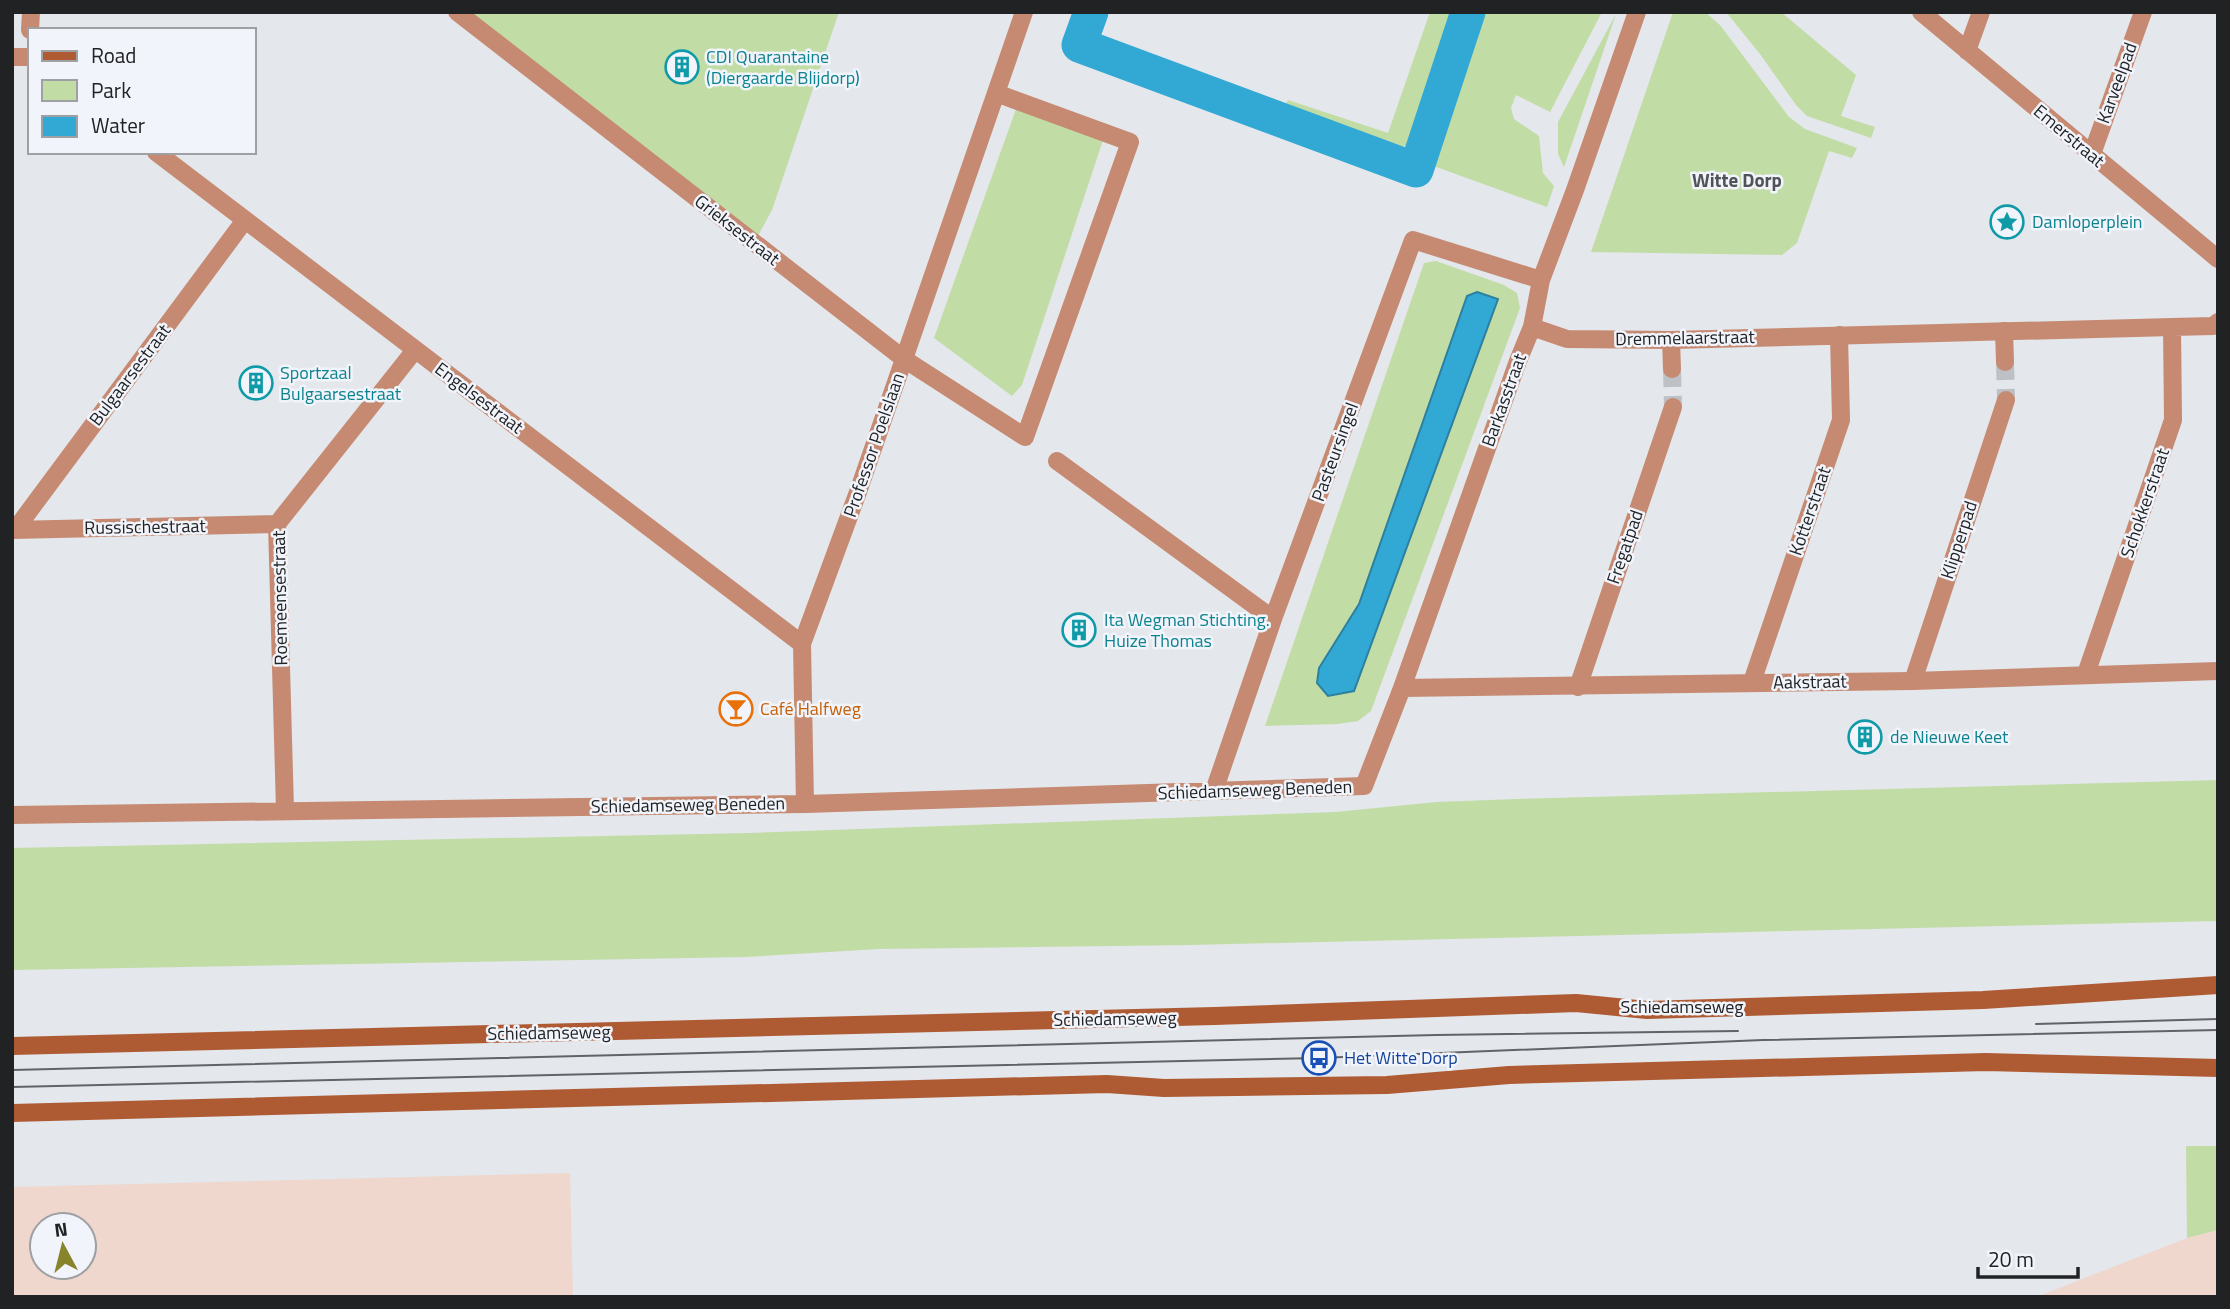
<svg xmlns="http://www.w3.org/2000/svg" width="2230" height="1309" viewBox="0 0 2230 1309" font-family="'Titillium Web',sans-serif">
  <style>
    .industrial { fill: #efd7cd; fill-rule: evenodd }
    .green { fill: #c2dca6 }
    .water { fill: #32a9d4; stroke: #2d809f; stroke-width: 2 }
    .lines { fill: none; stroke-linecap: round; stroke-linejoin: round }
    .canal { stroke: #32a9d4; stroke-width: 35 }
    .pedestrian-tunnel { stroke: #bdc0c4; stroke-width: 18; stroke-dasharray: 18 9; stroke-linecap: butt }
    .pedestrian { stroke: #c58a71; stroke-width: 18 }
    .minor { stroke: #c58a71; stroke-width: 18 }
    .secondary { stroke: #ae5b34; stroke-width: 18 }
    .tram { stroke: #626366; stroke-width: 2 }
    .labels { text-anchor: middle; stroke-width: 5; stroke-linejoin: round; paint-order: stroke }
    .culture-label { font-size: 18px; fill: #0d838f; stroke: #f1f4fa; text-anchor: start }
    .street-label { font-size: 18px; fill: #212224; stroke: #f1f4fa }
    .food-label { font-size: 18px; fill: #c56008; stroke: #f1f4fa; text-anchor: start }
    .transit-label { font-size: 18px; fill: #164399; stroke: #f1f4fa; text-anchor: start }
    .neighbourhood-label { font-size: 19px; font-weight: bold; fill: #505357; stroke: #f1f4fa }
  </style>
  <rect width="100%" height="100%" fill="#e4e7ec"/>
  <path class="industrial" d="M 570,1173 L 573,1297 L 12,1297 L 12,1187 ZM 42,1225 L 84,1225 L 84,1267 L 42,1267 Z
    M 2218,1230 L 2218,1297 L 2036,1297 L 2187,1238 Z"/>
  <path class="green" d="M 462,12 L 839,12 L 772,210 L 758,236 Z
    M 1430,12 L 1455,12 L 1410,145 L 1391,149 L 1281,113 L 1288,100 L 1388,133 Z
    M 1482,12 L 1602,12 L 1550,112 L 1516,95 L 1511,108 L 1514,119 L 1539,136 L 1543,173 L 1554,186 L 1547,207 L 1428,164 Z
    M 1673,12 L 1705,12 L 1720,25 L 1789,117 L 1805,129 L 1857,148 L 1852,158 L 1829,151 L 1797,243 L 1782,255 L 1591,252 Z
    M 1726,12 L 1781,12 L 1856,75 L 1841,116 L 1875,127 L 1871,138 L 1807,116 L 1796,105 L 1760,54 Z
    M 1616,14 L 1564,167 L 1558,154 L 1558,122 Z
    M 1021,95 L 1107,128 L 1022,385 L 1012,396 L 934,338 Z
    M 1436,261 L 1504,285 L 1517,293 L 1520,308 L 1371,711 L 1358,721 L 1338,724 L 1265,726 L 1424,263 Z
    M 2218,780 L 2218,921 L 1191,945 L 879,949 L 747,957 L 12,970 L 12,848 L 749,833 L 1335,812 L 1437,802 L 1517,799 Z
    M 2186,1146 L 2218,1146 L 2218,1230 L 2187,1238 Z"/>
  <path class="water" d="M 1477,292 L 1498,299 L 1354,691 L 1328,696 L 1317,683 L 1319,668 L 1359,604 L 1467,296 Z"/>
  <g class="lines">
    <path class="canal" d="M 1091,12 L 1079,45 L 1416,170 L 1468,12"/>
    <path class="pedestrian-tunnel" d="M 2005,362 L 2006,400
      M 1672,369 L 1673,407"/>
    <path class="pedestrian" d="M 2092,154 L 2143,12
      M 2004,331 L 2005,362
      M 1671,340 L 1672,369
      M 1913,681 L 2006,400
      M 1578,687 L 1673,407"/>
    <path class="minor" d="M 457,12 L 904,359 L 1025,437 L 1130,142 L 996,93
      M 1921,12 L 2218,259
      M 30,30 L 31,12
      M 1967,51 L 1981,12
      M 12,57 L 30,57
      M 156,152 L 802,644
      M 1532,327 L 1567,339 L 1671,340 L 2172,327 L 2213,326 L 2218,322
      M 1057,461 L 1273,619
      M 12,530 L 277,524
      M 15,530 L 245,220
      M 2086,674 L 2173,420 L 2172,327
      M 1752,682 L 1841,420 L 1839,335
      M 1402,688 L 1913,681 L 2218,671
      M 1214,791 L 1273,619 L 1413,240 L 1541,280
      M 805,804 L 802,644 L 858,492 L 1024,12
      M 285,810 L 277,524 L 415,350
      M 12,815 L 805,804 L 1364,786 L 1402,688 L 1518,361 L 1532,327 L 1541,280 L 1575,190 L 1637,12"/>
    <path class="secondary" d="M 12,1046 L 1215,1016 L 1576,1003 L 1647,1010 L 1983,1000 L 2218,985
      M 12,1113 L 1107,1084 L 1164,1088 L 1387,1085 L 1509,1075 L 1986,1062 L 2218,1068"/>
    <path class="tram" d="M 2036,1024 L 2218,1019
      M 12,1070 L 1436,1035 L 1738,1031
      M 12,1087 L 1319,1058 L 1763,1040 L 2218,1030"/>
  </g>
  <defs>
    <symbol id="building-ring" viewBox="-11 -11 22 22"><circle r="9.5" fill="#f1f4fa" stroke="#0f9aa8" stroke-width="1.5"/><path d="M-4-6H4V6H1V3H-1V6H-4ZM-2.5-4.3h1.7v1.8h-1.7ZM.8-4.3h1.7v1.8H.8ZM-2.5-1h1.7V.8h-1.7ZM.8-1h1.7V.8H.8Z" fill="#0f9aa8"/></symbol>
    <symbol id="sight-ring" viewBox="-11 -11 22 22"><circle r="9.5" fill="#f1f4fa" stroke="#0f9aa8" stroke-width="1.5"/><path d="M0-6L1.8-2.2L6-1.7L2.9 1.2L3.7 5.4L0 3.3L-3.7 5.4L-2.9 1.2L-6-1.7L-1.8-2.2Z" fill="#0f9aa8"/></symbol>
    <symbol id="bar-ring" viewBox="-11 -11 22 22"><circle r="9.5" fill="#f1f4fa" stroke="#e8710a" stroke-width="1.5"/><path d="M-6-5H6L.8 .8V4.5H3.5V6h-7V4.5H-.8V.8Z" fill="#e8710a"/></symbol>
    <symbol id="bus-ring" viewBox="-11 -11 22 22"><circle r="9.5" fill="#f1f4fa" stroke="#1a4fb4" stroke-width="1.5"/><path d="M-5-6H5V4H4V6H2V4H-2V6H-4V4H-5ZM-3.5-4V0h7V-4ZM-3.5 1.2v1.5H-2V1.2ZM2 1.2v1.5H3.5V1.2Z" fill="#1a4fb4"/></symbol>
  </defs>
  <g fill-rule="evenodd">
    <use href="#building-ring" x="663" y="48" width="38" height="38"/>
    <use href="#sight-ring" x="1988" y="203" width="38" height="38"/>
    <use href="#building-ring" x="237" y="364" width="38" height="38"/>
    <use href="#building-ring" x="1060" y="611" width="38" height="38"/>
    <use href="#bar-ring" x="717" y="690" width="38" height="38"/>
    <use href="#building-ring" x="1846" y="718" width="38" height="38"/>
    <use href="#bus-ring" x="1300" y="1039" width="38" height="38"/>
  </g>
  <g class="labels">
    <g class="culture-label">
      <text x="706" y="63">CDI Quarantaine<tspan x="706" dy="21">(Diergaarde Blijdorp)</tspan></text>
      <text x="2032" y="228">Damloperplein</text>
      <text x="280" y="379">Sportzaal<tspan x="280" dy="21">Bulgaarsestraat</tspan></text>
      <text x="1104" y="626">Ita Wegman Stichting.<tspan x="1104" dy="21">Huize Thomas</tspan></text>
      <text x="1890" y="743">de Nieuwe Keet</text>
    </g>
    <g class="street-label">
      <text transform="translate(2117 83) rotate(-70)" y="6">Karveelpad</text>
      <text transform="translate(2069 136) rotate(40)" y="6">Emerstraat</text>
      <text transform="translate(737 230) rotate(38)" y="6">Grieksestraat</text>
      <text transform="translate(1685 338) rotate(-1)" y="6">Dremmelaarstraat</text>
      <text transform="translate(130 375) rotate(-53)" y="6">Bulgaarsestraat</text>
      <text transform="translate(479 398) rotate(37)" y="6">Engelsestraat</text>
      <text transform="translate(1504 400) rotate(-70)" y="6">Barkasstraat</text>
      <text transform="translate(874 445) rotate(-71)" y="6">Professor Poelslaan</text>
      <text transform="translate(1335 452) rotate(-70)" y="6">Pasteursingel</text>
      <text transform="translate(2145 503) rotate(-71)" y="6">Schokkerstraat</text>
      <text transform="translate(1810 511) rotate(-71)" y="6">Kotterstraat</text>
      <text transform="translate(145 527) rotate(-1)" y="6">Russischestraat</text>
      <text transform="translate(1959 540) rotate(-72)" y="6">Klipperpad</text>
      <text transform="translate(1625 547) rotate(-71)" y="6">Fregatpad</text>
      <text transform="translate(280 598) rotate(-91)" y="6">Roemeensestraat</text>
      <text transform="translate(1810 682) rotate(-1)" y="6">Aakstraat</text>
      <text transform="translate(1255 790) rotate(-2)" y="6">Schiedamseweg Beneden</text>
      <text transform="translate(688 805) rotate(-1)" y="6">Schiedamseweg Beneden</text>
      <text x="1682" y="1013">Schiedamseweg</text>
      <text transform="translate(1115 1019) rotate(-1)" y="6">Schiedamseweg</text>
      <text transform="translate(549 1033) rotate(-1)" y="6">Schiedamseweg</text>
    </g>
    <g class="food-label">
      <text x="760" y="715">Café Halfweg</text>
    </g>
    <g class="transit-label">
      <text x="1344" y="1064">Het Witte Dorp</text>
    </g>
    <g class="neighbourhood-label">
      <text x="1737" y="187">Witte Dorp</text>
    </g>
  </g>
  <rect width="2230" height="1309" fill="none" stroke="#212224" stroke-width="28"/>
  <rect x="28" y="28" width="228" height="126" fill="#f1f4fa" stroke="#9ea0a4" stroke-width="2"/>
  <rect x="42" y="51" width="35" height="10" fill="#ae5b34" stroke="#9ea0a4" stroke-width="2"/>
  <text x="91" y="63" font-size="21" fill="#212224">Road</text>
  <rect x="42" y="80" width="35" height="21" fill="#c2dca6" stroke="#9ea0a4" stroke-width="2"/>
  <text x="91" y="98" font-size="21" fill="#212224">Park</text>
  <rect x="42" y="116" width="35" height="21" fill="#32a9d4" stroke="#9ea0a4" stroke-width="2"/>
  <text x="91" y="133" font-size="21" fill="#212224">Water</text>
  <g transform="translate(63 1246) rotate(353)"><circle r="33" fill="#f1f4fa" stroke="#9ea0a4" stroke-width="2"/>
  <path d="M0-5L12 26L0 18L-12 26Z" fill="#88842c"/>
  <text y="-10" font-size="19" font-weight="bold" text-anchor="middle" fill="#212224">N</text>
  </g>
  <path d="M1978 1267v10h100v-10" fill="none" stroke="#212224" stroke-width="3.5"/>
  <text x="1988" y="1267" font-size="21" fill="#212224" stroke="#f1f4fa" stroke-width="5" paint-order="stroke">20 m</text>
</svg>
